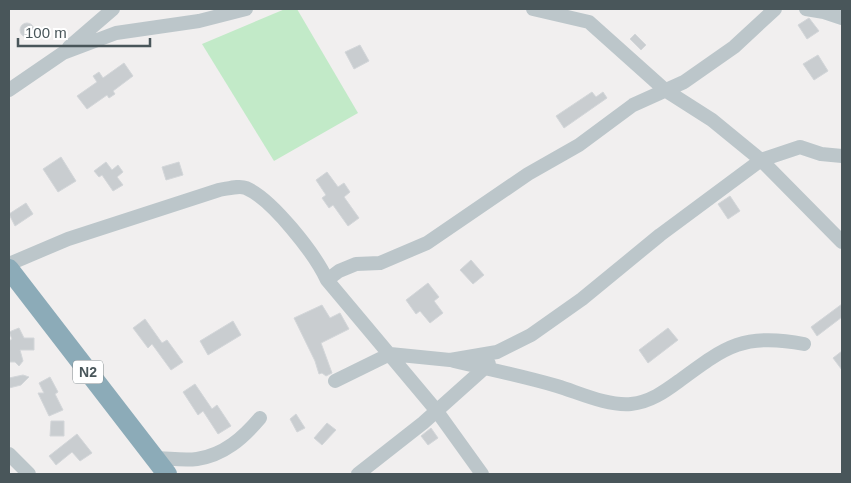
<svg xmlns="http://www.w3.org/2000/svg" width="851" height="483" viewBox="0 0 851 483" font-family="Helvetica,sans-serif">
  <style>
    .green { fill: #c2eac8 }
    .building { fill: #c9cdd0; stroke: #d3d6d9 }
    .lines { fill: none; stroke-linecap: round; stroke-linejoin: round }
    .minor { stroke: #bcc6ca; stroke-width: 14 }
    .highway { stroke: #8cabb8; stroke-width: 20 }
    .labels { text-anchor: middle; stroke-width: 4.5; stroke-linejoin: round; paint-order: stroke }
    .shield { fill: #fff; stroke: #80898c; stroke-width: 1 }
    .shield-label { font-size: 14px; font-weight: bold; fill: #49565a }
  </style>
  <rect width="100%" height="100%" fill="#f1efef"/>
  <path class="green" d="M 285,9 L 297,9 L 358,113 L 274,161 L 202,44 Z"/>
  <path class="building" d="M 809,18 L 819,31 L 807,39 L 798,25 Z
    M20 30a7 7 0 1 1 14 0a7 7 0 1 1-14 0Z
    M 635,34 L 646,45 L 641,50 L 630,39 Z
    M 360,45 L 369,61 L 354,69 L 345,52 Z
    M 818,55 L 828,71 L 814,80 L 803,64 Z
    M 124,63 L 133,76 L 113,91 L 115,94 L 109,98 L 107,95 L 87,109 L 77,96 L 97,82 L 93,76 L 99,72 L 103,78 Z
    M 592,92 L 596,97 L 603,92 L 607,98 L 564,128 L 556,116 Z
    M 61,157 L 76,181 L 58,192 L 43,169 Z
    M 106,162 L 112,170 L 118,165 L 123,172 L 117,177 L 123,185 L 113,191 L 102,175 L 99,177 L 94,171 Z
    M 179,162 L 183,175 L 166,180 L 162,167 Z
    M 327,172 L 338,187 L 344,183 L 350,192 L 344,197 L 359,218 L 348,226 L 333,205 L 329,208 L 322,198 L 326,195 L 316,180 Z
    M 730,196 L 740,211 L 728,219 L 718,204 Z
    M 26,203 L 33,214 L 15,226 L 9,214 Z
    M 471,260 L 484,275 L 473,284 L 460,270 Z
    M 428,283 L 439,297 L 434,301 L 443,313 L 430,323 L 420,311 L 416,314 L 406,300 Z
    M 842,304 L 842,317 L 817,336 L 811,327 Z
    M 322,305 L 330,318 L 340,313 L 349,329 L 321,343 L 332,373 L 326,376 L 322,373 L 319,374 L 315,361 L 294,318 Z
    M 145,319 L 162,343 L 167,340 L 183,362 L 171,370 L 152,344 L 148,348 L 133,328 Z
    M 233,321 L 241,335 L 208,355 L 200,341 Z
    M 19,328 L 24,338 L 34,338 L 34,350 L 20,350 L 23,361 L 19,366 L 15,362 L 9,362 L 9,341 L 12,339 L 9,332 Z
    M 668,328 L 678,340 L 648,363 L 639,350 Z
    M 842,351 L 842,370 L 833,358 Z
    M 23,375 L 29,377 L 21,385 L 9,388 L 9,378 Z
    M 50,377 L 58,392 L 55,394 L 63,410 L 49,416 L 38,393 L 44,393 L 39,383 Z
    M 195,384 L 212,409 L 217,405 L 231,426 L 218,434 L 203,411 L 198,415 L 183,392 Z
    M 296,414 L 305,428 L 297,432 L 290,419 Z
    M 51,421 L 64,421 L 64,436 L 50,436 Z
    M 327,423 L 336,430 L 322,445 L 314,438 Z
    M 431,428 L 438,438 L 428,445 L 421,436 Z
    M 77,434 L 92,453 L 80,461 L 72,452 L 56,465 L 49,456 Z"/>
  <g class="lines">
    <path class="minor" d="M 533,9 L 589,22 L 665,90 L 712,120 L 761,160 L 842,242
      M 806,9 L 824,12 L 842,18
      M 69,47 L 113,9
      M 9,90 L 63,53 L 116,33 L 199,21 L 246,9
      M 9,264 L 68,239 L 219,190 C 227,189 239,185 246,188 C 272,199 315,254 327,280 L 436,410 L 482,474
      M 327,280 L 339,271 L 356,264 L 380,263 L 427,243 L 528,174 L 579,145 L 633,105 L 684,82 L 734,47 L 775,9
      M 454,361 C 488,369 523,376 557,386 C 580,393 607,406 631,404 C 650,402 664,392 679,381 C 725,347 744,332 804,344
      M 335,381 L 390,354 L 450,360 L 497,352 L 531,335 L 582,299 L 660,235 L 761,160 L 800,147 L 821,154 L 842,156
      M 9,454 L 29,474
      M 154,458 C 168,458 183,461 197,459 C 224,455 243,438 260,418
      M 358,474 L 423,423 L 489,364"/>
    <path class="highway" d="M 9,269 L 167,474"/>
  </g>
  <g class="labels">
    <rect class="shield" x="73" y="360.5" width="30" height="23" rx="4"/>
    <g class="shield-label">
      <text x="88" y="377">N2</text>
    </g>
  </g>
  <rect width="851" height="483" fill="none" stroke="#49565a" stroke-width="20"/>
  <path d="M18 38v8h132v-8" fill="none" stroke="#49565a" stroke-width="2.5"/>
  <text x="25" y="38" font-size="15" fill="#49565a" stroke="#ffffff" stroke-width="4" paint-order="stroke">100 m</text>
</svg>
